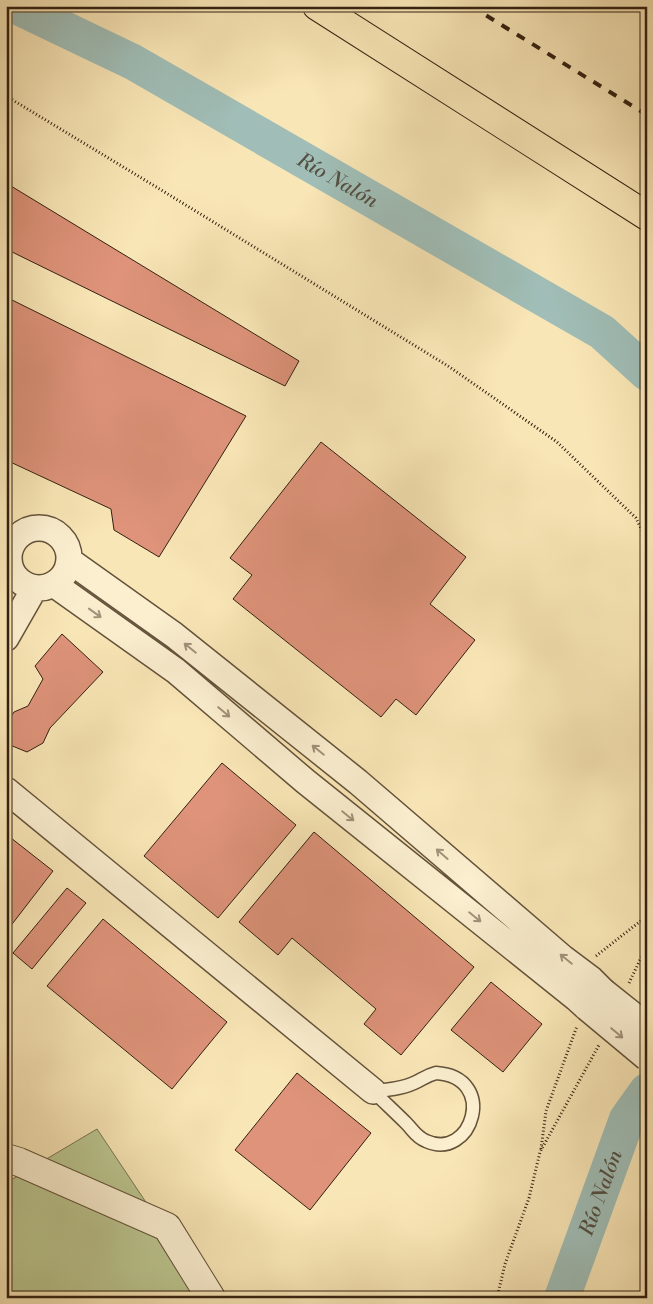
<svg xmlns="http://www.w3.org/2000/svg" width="653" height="1304" viewBox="0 0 653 1304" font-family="'Libre Bodoni',serif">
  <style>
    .green { fill: #bbc690; stroke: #777450 }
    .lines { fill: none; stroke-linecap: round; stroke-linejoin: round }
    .river { stroke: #a0beb7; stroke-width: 36 }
    .building { fill: #de937a; stroke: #332111 }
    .service-casing { stroke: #64523a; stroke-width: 15 }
    .minor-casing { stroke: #64523a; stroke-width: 28 }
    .tertiary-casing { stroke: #64523a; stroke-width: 30 }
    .primary-casing { stroke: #332111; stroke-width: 30 }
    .path { stroke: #332111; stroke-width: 3; stroke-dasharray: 1 2.5; stroke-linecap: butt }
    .service { stroke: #fbefd0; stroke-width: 12 }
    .minor { stroke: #fbefd0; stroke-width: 25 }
    .tertiary { stroke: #fbefd0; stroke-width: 28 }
    .primary { stroke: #f9e6b6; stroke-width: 28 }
    .rail { stroke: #332111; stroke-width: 4; stroke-dasharray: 9 9; stroke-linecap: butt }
    .minor-bridge-casing { stroke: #64523a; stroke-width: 28; stroke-linecap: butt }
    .minor-bridge { stroke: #fbefd0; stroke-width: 25 }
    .oneway { stroke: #a1927a }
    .labels { text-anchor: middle; stroke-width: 4; stroke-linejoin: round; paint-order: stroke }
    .water-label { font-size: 20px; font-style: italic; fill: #545043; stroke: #fbefd0 }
  </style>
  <rect width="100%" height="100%" fill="#f9e6b6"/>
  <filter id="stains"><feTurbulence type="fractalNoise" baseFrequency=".004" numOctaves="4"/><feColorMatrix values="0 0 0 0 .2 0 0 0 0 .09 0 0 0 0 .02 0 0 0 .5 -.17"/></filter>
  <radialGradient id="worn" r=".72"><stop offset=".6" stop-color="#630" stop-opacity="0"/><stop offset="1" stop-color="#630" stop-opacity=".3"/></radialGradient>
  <path class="green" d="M 97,1129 L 210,1298 L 6,1298 L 6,1183 Z"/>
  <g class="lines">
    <g class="river">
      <path id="s1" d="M 16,6 L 133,62 L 602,332 L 647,373"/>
      <path id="s2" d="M 562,1298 L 627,1119 L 647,1091"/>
    </g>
  </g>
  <path class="building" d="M 6,183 L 299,361 L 285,386 L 6,249 Z
    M 6,297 L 246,416 L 159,557 L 114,530 L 111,509 L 6,460 Z
    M 321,442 L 466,557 L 430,604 L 475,640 L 416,715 L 396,699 L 381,717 L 233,599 L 252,575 L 230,558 Z
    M 62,634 L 103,672 L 50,728 L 43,743 L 27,752 L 10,745 L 6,725 L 14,712 L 28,706 L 43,679 L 35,666 Z
    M 222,763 L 296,825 L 218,918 L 144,856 Z
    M 314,832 L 474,967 L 401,1055 L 364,1024 L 376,1009 L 292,938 L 278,955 L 239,922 Z
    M 6,834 L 53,871 L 6,932 Z
    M 67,888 L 86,903 L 32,969 L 13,953 Z
    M 103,919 L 227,1022 L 172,1089 L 47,986 Z
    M 491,982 L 542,1024 L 503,1072 L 451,1030 Z
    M 297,1073 L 371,1133 L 310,1210 L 235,1150 Z"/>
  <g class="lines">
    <defs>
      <path id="service" d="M 436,1073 C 499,1077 472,1162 426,1141 C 416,1137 413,1130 406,1123 C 395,1112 384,1102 373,1091 C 386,1090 401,1089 414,1083 C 423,1079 425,1076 436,1073 Z"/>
      <path id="minor" d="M9 558a30 30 0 1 1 60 0a30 30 0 1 1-60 0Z
        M 70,561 L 174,635 L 358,782 L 563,958 L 591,979 L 603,991
        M 55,585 L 176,671 L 305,781 L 576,998 L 587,1008
        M 6,638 L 34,589
        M 6,790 L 373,1091"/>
      <path id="tertiary" d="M 6,1158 L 19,1162 L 167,1227 L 211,1298"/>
      <path id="primary" d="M 317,6 L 647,216"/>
    </defs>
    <use href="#service" class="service-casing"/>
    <use href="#minor" class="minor-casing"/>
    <use href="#tertiary" class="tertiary-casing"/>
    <use href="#primary" class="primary-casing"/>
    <path class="path" d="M 6,96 L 158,188 L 448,366 L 557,442 L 636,518 L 647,541
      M 596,956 L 647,916
      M 629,983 L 647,945
      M 541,1149 L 546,1111 L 577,1026
      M 497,1298 L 505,1264 L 529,1198 L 540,1152 L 599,1045"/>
    <use href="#service" class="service"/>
    <use href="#minor" class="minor"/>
    <use href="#tertiary" class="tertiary"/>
    <use href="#primary" class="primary"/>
    <path class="rail" d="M 471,6 L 647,115"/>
    <defs>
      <path id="minor-bridge" d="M 603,991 L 647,1026
        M 587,1008 L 647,1058"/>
    </defs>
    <use href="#minor-bridge" class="minor-bridge-casing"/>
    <use href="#minor-bridge" class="minor-bridge"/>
  </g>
  <defs><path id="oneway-shaft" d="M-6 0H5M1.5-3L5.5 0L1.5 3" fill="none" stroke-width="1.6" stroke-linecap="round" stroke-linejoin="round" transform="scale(1.25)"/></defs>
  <g class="oneway">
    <use href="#oneway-shaft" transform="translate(95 613) rotate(36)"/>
    <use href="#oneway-shaft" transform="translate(190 648) rotate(-141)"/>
    <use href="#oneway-shaft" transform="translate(224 712) rotate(40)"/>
    <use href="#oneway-shaft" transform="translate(318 750) rotate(-141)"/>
    <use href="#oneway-shaft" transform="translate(348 816) rotate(39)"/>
    <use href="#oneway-shaft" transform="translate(442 854) rotate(-139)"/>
    <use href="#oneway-shaft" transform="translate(475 917) rotate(39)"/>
    <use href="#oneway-shaft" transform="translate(566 959) rotate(-141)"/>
    <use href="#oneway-shaft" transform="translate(617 1033) rotate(40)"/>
  </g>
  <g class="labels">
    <g class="water-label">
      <text dy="7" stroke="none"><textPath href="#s1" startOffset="366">Río Nalón</textPath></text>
      <text dy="7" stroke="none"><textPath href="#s2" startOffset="112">Río Nalón</textPath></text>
    </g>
  </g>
  <rect width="653" height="1304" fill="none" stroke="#f9e6b6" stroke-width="25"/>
  <rect x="8" y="8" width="638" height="1289" fill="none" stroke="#332111" stroke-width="2.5"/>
  <rect x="12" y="12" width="628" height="1279" fill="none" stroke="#332111"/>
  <rect width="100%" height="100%" filter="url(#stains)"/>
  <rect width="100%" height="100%" fill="url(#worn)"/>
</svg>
